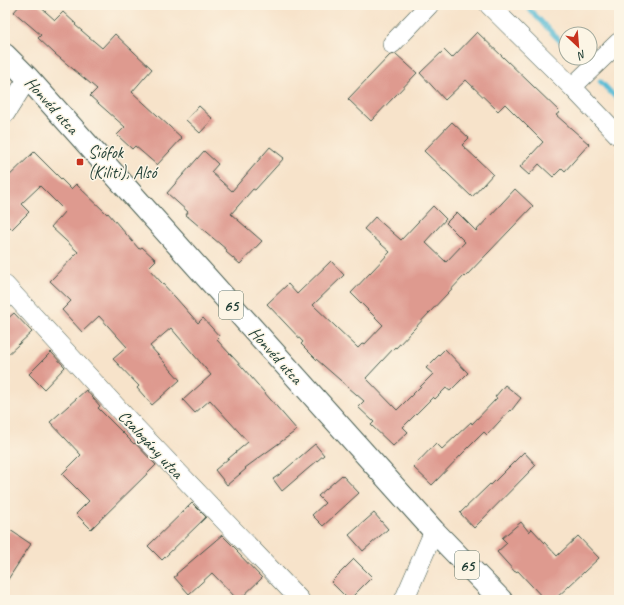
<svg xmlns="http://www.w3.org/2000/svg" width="624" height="605" viewBox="0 0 624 605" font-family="Caveat,sans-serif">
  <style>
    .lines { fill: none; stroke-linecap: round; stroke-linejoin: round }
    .stream { stroke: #58bcd6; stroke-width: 5 }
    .building { fill: #de9a8f }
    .street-casing { stroke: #3f564a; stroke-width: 20 }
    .primary-casing { stroke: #3f564a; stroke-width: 24 }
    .street { stroke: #fff; stroke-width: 19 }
    .primary { stroke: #fff; stroke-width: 22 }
    .poi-dot { fill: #c8321e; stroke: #fcf5e5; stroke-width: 1.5 }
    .labels { text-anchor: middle; stroke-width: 3; stroke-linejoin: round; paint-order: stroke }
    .shield { fill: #fcf5e5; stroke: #617469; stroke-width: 1 }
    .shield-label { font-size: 16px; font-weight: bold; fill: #1f3d34 }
    .street-label { font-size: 17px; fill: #1f3d34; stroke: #fcf5e5 }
    .poi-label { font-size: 17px; fill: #1f3d34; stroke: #fcf5e5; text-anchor: start }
  </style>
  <rect width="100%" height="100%" fill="#fcf5e5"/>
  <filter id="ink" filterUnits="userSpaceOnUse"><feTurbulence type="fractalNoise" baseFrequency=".025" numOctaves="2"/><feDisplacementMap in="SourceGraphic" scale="8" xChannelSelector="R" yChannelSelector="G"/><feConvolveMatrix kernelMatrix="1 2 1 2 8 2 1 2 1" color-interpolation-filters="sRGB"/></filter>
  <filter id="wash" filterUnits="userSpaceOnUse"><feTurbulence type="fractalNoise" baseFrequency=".012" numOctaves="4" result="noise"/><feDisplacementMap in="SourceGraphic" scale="16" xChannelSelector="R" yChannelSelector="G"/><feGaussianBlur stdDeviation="0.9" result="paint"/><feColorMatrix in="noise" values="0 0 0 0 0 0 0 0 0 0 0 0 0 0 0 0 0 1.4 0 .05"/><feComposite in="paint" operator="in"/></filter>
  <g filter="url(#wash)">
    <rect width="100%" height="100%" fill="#f7e3ca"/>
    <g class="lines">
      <path class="stream" d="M 525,5 L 566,47
        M 577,58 L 578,59
        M 600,81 L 619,101"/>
    </g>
    <g id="blocks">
      <path class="building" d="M 20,5 L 38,5 L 55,20 L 63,12 L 76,24 L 75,25 L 102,48 L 115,34 L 152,69 L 132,92 L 182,138 L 157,165 L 135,146 L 132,149 L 117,135 L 125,127 L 90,96 L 97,89 L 55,54 L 38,38 L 41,35 L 14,12 Z
        M 477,32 L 560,112 L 556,115 L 589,144 L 565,171 L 562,168 L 553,177 L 539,164 L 529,175 L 520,167 L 543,142 L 505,104 L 498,111 L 466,80 L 445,100 L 420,73 L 444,50 L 452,58 Z
        M 396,54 L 417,73 L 371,121 L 348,99 L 390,55 Z
        M 199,106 L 213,119 L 200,133 L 186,120 Z
        M 452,122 L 469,138 L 462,145 L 493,174 L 472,197 L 424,151 Z
        M 270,147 L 284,158 L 255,190 L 253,189 L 231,214 L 262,241 L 240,264 L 226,252 L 227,250 L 186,215 L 188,212 L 167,193 L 204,151 L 218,164 L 211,172 L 232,191 Z
        M 34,152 L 71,189 L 76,184 L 107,214 L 108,213 L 139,249 L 142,247 L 156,260 L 148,268 L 176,298 L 198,323 L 203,318 L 220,337 L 217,340 L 244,369 L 297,430 L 245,468 L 246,469 L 227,485 L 215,470 L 248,442 L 210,400 L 195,413 L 183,400 L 211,375 L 171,328 L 150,346 L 180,380 L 152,405 L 137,388 L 139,386 L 113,359 L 127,347 L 99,316 L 82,332 L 62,310 L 71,301 L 50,281 L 78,252 L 51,227 L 65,211 L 40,186 L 21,204 L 29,212 L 12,229 L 5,222 L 5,180 Z
        M 515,189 L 533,206 L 465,277 L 464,276 L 396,348 L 395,347 L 366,378 L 397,410 L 433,374 L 426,368 L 445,349 L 468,373 L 450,391 L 446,388 L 435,399 L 433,397 L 403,427 L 408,432 L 393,446 L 371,425 L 374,422 L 358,407 L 364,401 L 316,359 L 301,344 L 303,342 L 267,304 L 288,284 L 297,294 L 331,261 L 344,275 L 313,305 L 358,348 L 362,344 L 364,345 L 383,325 L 351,293 L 390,252 L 364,229 L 375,217 L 401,240 L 433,206 L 446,219 L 425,242 L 446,262 L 465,242 L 446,223 L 457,212 L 476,231 Z
        M 14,313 L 32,332 L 5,357 L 5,321 Z
        M 51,352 L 65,367 L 44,389 L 29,374 Z
        M 505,385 L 521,398 L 511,411 L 510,410 L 487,435 L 484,432 L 463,453 L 432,485 L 413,467 L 436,443 L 442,449 L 471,422 L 472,424 L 497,398 L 495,397 Z
        M 86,390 L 100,406 L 98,408 L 134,444 L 135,443 L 156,465 L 91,529 L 76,514 L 89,501 L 62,474 L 81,455 L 50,422 Z
        M 315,444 L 324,455 L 282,491 L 273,479 L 279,475 Z
        M 524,452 L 536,465 L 474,528 L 460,513 L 490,484 L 491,485 Z
        M 342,475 L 359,493 L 323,526 L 312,515 L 325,503 L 318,496 Z
        M 192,503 L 206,517 L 162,560 L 148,546 Z
        M 374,513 L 388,529 L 363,551 L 349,535 Z
        M 521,522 L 529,532 L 532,529 L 557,556 L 578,536 L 599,558 L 554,600 L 545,600 L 518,571 L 515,572 L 497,552 L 507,543 L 502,538 Z
        M 10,530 L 31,544 L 5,584 L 5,538 Z
        M 222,535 L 238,551 L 237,552 L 262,578 L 239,600 L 238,600 L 212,573 L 189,594 L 174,577 L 177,575 L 176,574 Z
        M 354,559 L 372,577 L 349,600 L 331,582 Z"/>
    </g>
  </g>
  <g filter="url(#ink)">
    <use href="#blocks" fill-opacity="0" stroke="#3f564a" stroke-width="1"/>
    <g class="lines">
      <defs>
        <path id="street" d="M 489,5 L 572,87 L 619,136
          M 392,44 L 429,5
          M 572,87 L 619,42
          M 5,114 L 28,78
          M 5,285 L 133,425 L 300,600
          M 404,600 L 434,531"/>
        <path id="primary" d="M 5,55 L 28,78 L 434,531 L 501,600"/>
      </defs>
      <use href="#street" class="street-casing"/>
      <use href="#primary" class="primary-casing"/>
      <use href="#street" class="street"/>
      <use href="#primary" class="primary"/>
    </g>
  </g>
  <rect class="poi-dot" x="76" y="158" width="8" height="8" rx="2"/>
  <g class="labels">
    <g class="shield">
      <rect x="219" y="291" width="24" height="28" rx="3"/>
      <rect x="455" y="551" width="24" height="28" rx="3"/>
    </g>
    <g class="shield-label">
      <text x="231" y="311">65</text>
      <text x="467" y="571">65</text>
    </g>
    <g class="street-label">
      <text transform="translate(52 105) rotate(48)" y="6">Honvéd utca</text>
      <text transform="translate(276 355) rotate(48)" y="6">Honvéd utca</text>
      <text transform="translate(151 444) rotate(47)" y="6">Csalogány utca</text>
    </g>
    <g class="poi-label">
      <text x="88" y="158">Siófok<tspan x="88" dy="20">(Kiliti), Alsó</tspan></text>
    </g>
  </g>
  <rect width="624" height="605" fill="none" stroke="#fcf5e5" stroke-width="20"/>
  <g transform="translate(578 46) rotate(154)"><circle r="19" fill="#fcf5e5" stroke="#a4ab9e"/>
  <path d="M0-3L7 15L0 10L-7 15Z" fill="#c8321e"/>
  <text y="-6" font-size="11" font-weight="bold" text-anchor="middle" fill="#1f3d34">N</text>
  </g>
</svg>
